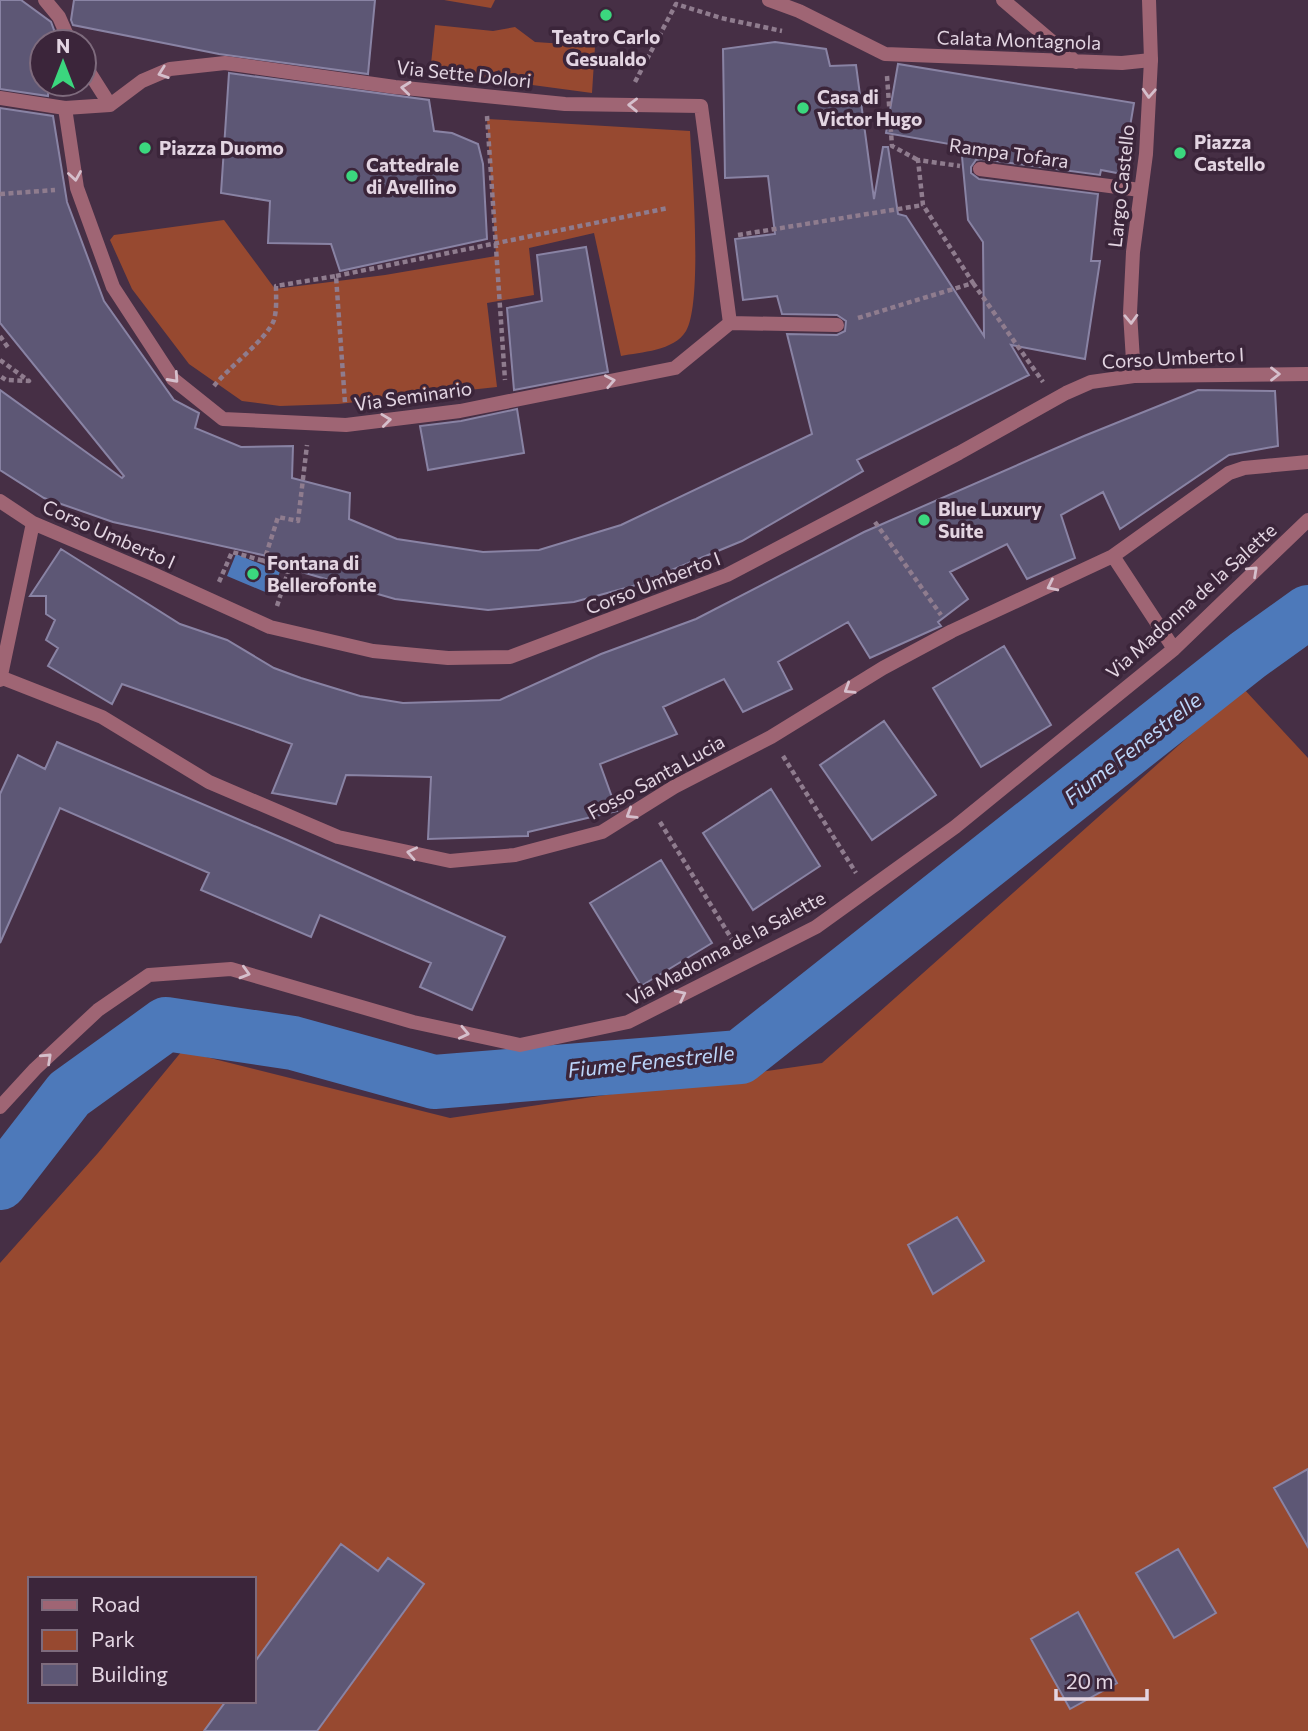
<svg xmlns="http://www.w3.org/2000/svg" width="1308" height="1731" viewBox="0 0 1308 1731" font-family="Commissioner,sans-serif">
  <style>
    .green { fill: #974930; fill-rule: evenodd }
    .water { fill: #4d79ba }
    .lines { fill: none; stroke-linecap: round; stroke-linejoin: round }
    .river { stroke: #4d79ba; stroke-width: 54 }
    .building { fill: #5d5775; stroke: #8983a4; stroke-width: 2 }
    .path { stroke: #8f7c8e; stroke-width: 4.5; stroke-dasharray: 5 3.5; stroke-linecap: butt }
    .minor { stroke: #9f6574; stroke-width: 14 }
    .tertiary { stroke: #9f6574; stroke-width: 14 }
    .oneway { stroke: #d5bfcc }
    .poi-dot { fill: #3bd77e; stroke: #3b253a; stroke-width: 2.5 }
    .labels { text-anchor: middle; stroke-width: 7; stroke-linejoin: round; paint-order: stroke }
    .poi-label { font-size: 19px; font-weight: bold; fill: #e3d5e2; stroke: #3b253a; text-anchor: start }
    .street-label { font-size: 19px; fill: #e3d5e2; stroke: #3b253a }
    .water-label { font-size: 21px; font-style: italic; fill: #bcd5f9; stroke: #3b253a }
  </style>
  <rect width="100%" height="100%" fill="#462f45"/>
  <path class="green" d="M 444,0 L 495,0 L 491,8 Z
    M 435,25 L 493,31 L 515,27 L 535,42 L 595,46 L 592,93 L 510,82 L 499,70 L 479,80 L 430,74 Z
    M 487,119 L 690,131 C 692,171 703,302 686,331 C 674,351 641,352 621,356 L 594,233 L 529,248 L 534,295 L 487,303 L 497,387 L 338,404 L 280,406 L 242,401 L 189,364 L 132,289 L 110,240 L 114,235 L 224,220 L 275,289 L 385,275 L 496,256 Z
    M 1243,688 L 1308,758 L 1308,1731 L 0,1731 L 0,1263 L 98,1153 L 182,1051 L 450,1118 L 822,1063 ZM 30,1579 L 254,1579 L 254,1701 L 30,1701 Z"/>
  <path class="water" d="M 236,554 L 280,572 L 270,594 L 227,576 Z"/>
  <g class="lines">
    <path class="river" d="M 0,1183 L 69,1094 L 166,1024 L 293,1043 L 434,1082 L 740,1057 L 1248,655 L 1308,612"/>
  </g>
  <path class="building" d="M 0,0 L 21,0 L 51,22 L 54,30 L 53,42 L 42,42 L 42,84 L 49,84 L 48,96 L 0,89 Z
    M 74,0 L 375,0 L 368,74 L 219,54 L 73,25 L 71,20 Z
    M 775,42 L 826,49 L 830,66 L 856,65 L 874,199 L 883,147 L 888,147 L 898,214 L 906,216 L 984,336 L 983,242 L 968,220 L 961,146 L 886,133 L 898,64 L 1134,103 L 1122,174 L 1101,170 L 1100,175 L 981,159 L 976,160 L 971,167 L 971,173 L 979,179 L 1098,194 L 1091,261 L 1100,261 L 1085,359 L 1011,345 L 1029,375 L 857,460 L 863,471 L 742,541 L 633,586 L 574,602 L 488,610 L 395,599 L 274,564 L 276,558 L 113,522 L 44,498 L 0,470 L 0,390 L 122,478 L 124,476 L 0,323 L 0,108 L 53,116 L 67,202 L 104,301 L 174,400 L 199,413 L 195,428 L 241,447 L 293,446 L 292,478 L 350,493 L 349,519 L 397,539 L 483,552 L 539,550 L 621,525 L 812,434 L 787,334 L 837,335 L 845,331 L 846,321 L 837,315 L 782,314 L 777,296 L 743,300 L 735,239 L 775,234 L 768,176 L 725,178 L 723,49 Z
    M 229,73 L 429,100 L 434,131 L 452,133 L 478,144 L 483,164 L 487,239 L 340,271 L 331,244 L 268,243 L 270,201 L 221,193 Z
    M 586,247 L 608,372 L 514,390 L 507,308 L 542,301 L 537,255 Z
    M 1198,390 L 1275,391 L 1278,446 L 1229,455 L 1120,529 L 1103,492 L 1061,515 L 1075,558 L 1027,579 L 1007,544 L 950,572 L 968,599 L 938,622 L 941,626 L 870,658 L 848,622 L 778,662 L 792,689 L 743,712 L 724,679 L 663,707 L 677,734 L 600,764 L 617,811 L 528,832 L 528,836 L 428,839 L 431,777 L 346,775 L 336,804 L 272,793 L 292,744 L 122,684 L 112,704 L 48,666 L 58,648 L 46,640 L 55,620 L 46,614 L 46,596 L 30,596 L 61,549 L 180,624 L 227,640 L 274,668 L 301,678 L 360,696 L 403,703 L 500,700 L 601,654 L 696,619 L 864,532 L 1084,436 Z
    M 517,409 L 524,453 L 428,470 L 420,426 L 461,421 Z
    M 1004,646 L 1051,725 L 981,767 L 933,688 Z
    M 884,721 L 936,795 L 872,840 L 820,765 Z
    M 57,742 L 287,840 L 505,937 L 472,1010 L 420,987 L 431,963 L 320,915 L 311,937 L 201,890 L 209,873 L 60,808 L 0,943 L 0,794 L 18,755 L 45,769 Z
    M 771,789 L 820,866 L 753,910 L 703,833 Z
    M 661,860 L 712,943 L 641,986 L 590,903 Z
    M 957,1217 L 984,1261 L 933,1294 L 908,1245 Z
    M 1308,1469 L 1308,1547 L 1274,1488 Z
    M 341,1544 L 378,1571 L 388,1558 L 424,1584 L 317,1731 L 204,1731 L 226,1701 L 254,1701 L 254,1663 Z
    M 1178,1549 L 1216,1613 L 1174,1638 L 1136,1573 Z
    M 1078,1612 L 1117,1683 L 1070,1709 L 1031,1639 Z"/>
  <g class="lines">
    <path class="path" d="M 887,76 L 892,146 L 918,160
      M 635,82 L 676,4 L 721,18 L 782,31
      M 487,116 L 505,380
      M 0,194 L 55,190
      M 738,235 L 923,205
      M 336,276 L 668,208
      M 973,283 L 1043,382
      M 858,318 L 973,283 L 923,205 L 918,160 L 960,166
      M 0,336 L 9,349
      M 0,360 L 29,381 L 6,380 L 0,376
      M 214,386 C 229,367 267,339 274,320 C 277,309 276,298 276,286 L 336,276 L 345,403
      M 875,522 L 941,615
      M 219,582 L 232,552 L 264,561
      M 277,606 L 288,572 L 264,561 L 278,517 L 298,521 L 307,445
      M 783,756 L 856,873
      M 660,822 L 736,946"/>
    <path class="minor" d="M 45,0 L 59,17 L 70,42
      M 769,0 L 799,11 L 885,54 L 1122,63 L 1151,60
      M 1003,0 L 1076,62
      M 84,64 L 110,105
      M 0,98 L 65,108 L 110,105 L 142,81 L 170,69 L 225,63 L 395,87 L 565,104 L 701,106 L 730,323 L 675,368 L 460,411 L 346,425 L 223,419 L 173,379 L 113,287 L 77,188 L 65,108
      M 980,169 L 1140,190
      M 730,323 L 837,325
      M 0,501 L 33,523 L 153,574 L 270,627 L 373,651 L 448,658 L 510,657 L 727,575 L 959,453 L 1066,393 L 1091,382 L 1134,376
      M 1174,649 L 1113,556 L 1229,473 L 1244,468 L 1308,462
      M 0,677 L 102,717 L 209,782 L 338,837 L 450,861 L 515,855 L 602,832 L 674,787 L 771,737 L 883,668 L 952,631 L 1113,556
      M 0,680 L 33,523
      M 0,1107 L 35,1069 L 98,1010 L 149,975 L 231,969 L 413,1022 L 520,1045 L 628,1022 L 816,927 L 955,827 L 1174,649 L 1308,520"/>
    <path class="tertiary" d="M 1149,0 L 1151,60 L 1146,154 L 1133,252 L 1130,313 L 1134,376 L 1308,374"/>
  </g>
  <defs><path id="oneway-chevron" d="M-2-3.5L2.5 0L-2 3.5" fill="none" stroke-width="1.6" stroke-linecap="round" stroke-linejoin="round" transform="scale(1.75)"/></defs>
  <g class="oneway">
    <use href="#oneway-chevron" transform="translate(163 73) rotate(161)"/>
    <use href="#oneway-chevron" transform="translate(406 88) rotate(-174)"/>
    <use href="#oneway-chevron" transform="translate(1149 93) rotate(93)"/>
    <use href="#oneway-chevron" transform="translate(633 105) rotate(-179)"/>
    <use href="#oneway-chevron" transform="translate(75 176) rotate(81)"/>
    <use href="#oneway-chevron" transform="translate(1131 319) rotate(88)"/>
    <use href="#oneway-chevron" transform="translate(1275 374)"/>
    <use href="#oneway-chevron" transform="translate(174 378) rotate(48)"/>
    <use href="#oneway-chevron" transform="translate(610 381) rotate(-11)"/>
    <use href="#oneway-chevron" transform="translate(386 420) rotate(-7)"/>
    <use href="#oneway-chevron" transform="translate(1253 571) rotate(-43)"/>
    <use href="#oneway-chevron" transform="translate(1052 586) rotate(154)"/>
    <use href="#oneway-chevron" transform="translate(849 689) rotate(148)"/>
    <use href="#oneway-chevron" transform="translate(631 814) rotate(148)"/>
    <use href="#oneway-chevron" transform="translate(412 853) rotate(-168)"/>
    <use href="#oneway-chevron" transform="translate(245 973) rotate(16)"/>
    <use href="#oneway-chevron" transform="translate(681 995) rotate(-27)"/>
    <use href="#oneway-chevron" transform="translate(464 1033) rotate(12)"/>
    <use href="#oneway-chevron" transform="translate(47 1058) rotate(-43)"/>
  </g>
  <g class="poi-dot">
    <circle cx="606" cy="15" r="7"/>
    <circle cx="803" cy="108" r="7"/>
    <circle cx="145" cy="148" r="7"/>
    <circle cx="1180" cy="153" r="7"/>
    <circle cx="352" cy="176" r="7"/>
    <circle cx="924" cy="520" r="7"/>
    <circle cx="253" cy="574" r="7"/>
  </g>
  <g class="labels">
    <g class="poi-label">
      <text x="606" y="44" text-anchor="middle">Teatro Carlo<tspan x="606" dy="22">Gesualdo</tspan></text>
      <text x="817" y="104">Casa di<tspan x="817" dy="22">Victor Hugo</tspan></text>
      <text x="1194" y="149">Piazza<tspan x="1194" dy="22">Castello</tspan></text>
      <text x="159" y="155">Piazza Duomo</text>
      <text x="366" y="172">Cattedrale<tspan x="366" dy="22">di Avellino</tspan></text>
      <text x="938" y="516">Blue Luxury<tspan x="938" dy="22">Suite</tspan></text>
      <text x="267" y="570">Fontana di<tspan x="267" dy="22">Bellerofonte</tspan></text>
    </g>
    <g class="street-label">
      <text transform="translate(1019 40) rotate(2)" y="7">Calata Montagnola</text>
      <text transform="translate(464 74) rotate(6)" y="7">Via Sette Dolori</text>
      <text transform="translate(1009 153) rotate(8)" y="7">Rampa Tofara</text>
      <text transform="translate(1121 186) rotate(-84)" y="7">Largo Castello</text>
      <text transform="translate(1173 358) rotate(-3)" y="7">Corso Umberto I</text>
      <text transform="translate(413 396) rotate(-8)" y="7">Via Seminario</text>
      <text transform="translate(109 534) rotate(24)" y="7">Corso Umberto I</text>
      <text transform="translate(653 583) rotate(-21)" y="7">Corso Umberto I</text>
      <text transform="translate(1191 601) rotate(-42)" y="7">Via Madonna de la Salette</text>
      <text transform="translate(656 777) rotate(-29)" y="7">Fosso Santa Lucia</text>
      <text transform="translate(726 948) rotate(-28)" y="7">Via Madonna de la Salette</text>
    </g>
    <g class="water-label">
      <text transform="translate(1133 749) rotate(-38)" y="7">Fiume Fenestrelle</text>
      <text transform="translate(651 1062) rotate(-6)" y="7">Fiume Fenestrelle</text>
    </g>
  </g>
  <rect x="28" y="1577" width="228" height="126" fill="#3b253a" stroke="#7e6b7d" stroke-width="2"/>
  <rect x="42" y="1600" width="35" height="10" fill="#9f6574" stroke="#7e6b7d" stroke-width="2"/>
  <text x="91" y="1612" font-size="21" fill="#e3d5e2">Road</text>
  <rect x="42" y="1630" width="35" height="21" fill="#974930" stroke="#7e6b7d" stroke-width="2"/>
  <text x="91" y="1647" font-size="21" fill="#e3d5e2">Park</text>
  <rect x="42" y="1664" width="35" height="21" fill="#5d5775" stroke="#7e6b7d" stroke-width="2"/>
  <text x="91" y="1682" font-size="21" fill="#e3d5e2">Building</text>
  <g transform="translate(63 63)"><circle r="33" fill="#3b253a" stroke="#7e6b7d" stroke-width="2"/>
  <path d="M0-5L12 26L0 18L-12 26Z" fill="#3bd77e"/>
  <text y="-10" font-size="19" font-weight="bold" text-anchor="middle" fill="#e3d5e2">N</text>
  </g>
  <path d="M1056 1689v10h91v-10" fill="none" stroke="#e3d5e2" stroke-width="3.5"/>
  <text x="1066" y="1689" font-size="21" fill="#e3d5e2" stroke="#3b253a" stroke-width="5" paint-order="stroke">20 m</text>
</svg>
